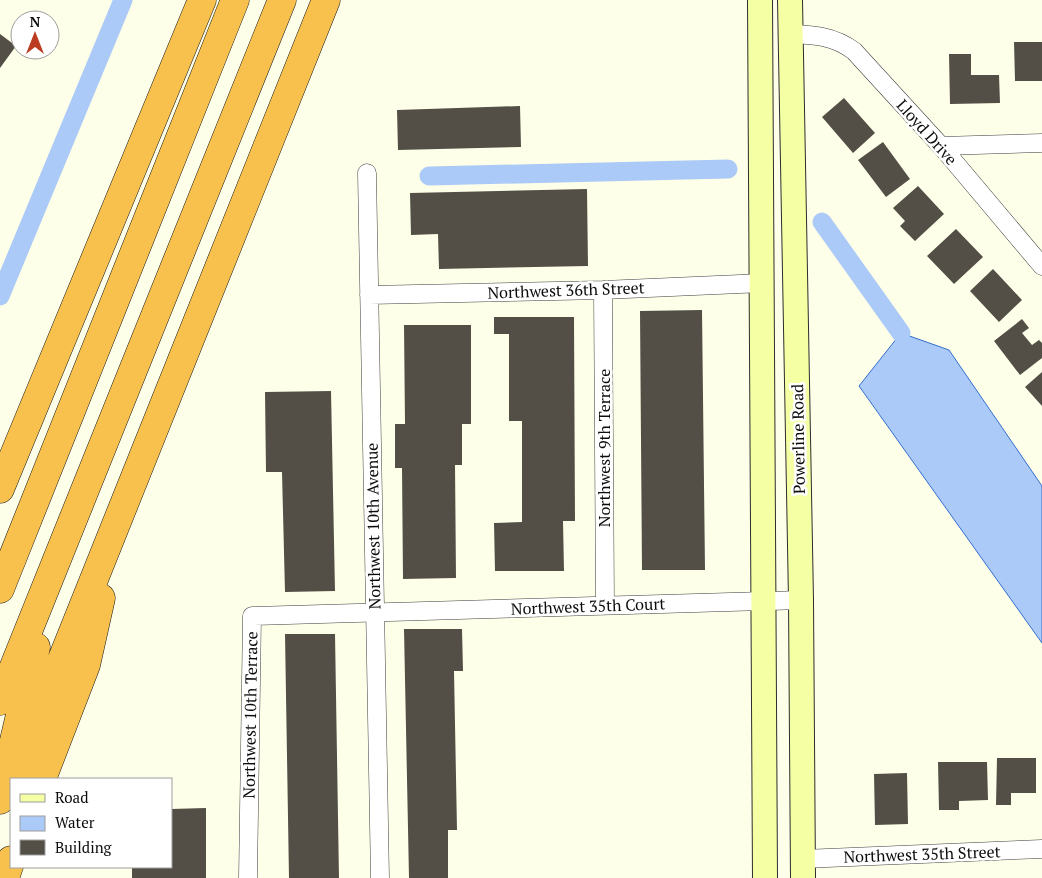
<svg xmlns="http://www.w3.org/2000/svg" width="1042" height="878" viewBox="0 0 1042 878" font-family="'PT Serif',serif">
  <style>
    .water { fill: #accaf7; stroke: #326ed0 }
    .lines { fill: none; stroke-linecap: round; stroke-linejoin: round }
    .canal { stroke: #accaf7; stroke-width: 19 }
    .building { fill: #534f47 }
    .minor-casing { stroke: #3e3e3e; stroke-width: 19 }
    .secondary-casing { stroke: #2d2d2d; stroke-width: 26 }
    .motorway-casing { stroke: #1c1c1c; stroke-width: 29 }
    .minor { stroke: #fff; stroke-width: 18 }
    .secondary { stroke: #f5ffa3; stroke-width: 24 }
    .motorway { stroke: #f8c14e; stroke-width: 28 }
    .labels { text-anchor: middle; stroke-width: 5; stroke-linejoin: round; paint-order: stroke }
    .street-label { font-size: 16px; fill: #0b0b0b; stroke: #fff }
  </style>
  <rect width="100%" height="100%" fill="#feffe8"/>
  <path class="water" d="M 901,333 L 949,350 L 1042,486 L 1042,643 L 859,386 Z"/>
  <g class="lines">
    <path class="canal" d="M 429,176 L 728,169
      M 822,222 L 901,333
      M 0,296 L 123,0"/>
  </g>
  <path class="building" d="M 0,34 L 16,46 L 0,68 Z
    M 1014,42 L 1042,42 L 1042,81 L 1015,81 Z
    M 949,54 L 971,54 L 971,75 L 999,75 L 1000,103 L 950,104 Z
    M 844,98 L 875,133 L 853,153 L 822,117 Z
    M 520,106 L 521,147 L 398,150 L 397,110 Z
    M 883,142 L 910,179 L 886,197 L 858,160 Z
    M 918,186 L 944,214 L 915,241 L 900,226 L 905,221 L 893,208 Z
    M 587,189 L 588,266 L 439,269 L 438,234 L 411,235 L 410,193 Z
    M 956,229 L 983,257 L 954,284 L 927,256 Z
    M 993,269 L 1022,300 L 999,322 L 970,291 Z
    M 702,310 L 705,570 L 642,570 L 640,311 Z
    M 494,317 L 574,317 L 575,521 L 563,521 L 564,571 L 495,571 L 494,523 L 522,522 L 522,421 L 509,421 L 509,334 L 494,334 Z
    M 1022,319 L 1029,328 L 1022,333 L 1032,345 L 1039,340 L 1042,343 L 1042,358 L 1020,375 L 994,341 Z
    M 404,325 L 471,325 L 471,424 L 462,424 L 462,465 L 455,465 L 456,578 L 403,579 L 402,468 L 395,468 L 395,424 L 405,424 Z
    M 1042,372 L 1042,406 L 1025,387 Z
    M 331,391 L 335,591 L 285,592 L 282,472 L 266,472 L 265,392 Z
    M 404,629 L 462,629 L 463,671 L 454,671 L 457,830 L 448,830 L 448,878 L 409,878 Z
    M 285,634 L 335,634 L 339,878 L 289,878 Z
    M 997,758 L 1036,758 L 1036,793 L 1011,793 L 1011,805 L 996,805 Z
    M 938,762 L 987,762 L 988,800 L 959,801 L 959,810 L 939,810 Z
    M 907,773 L 908,824 L 875,825 L 874,774 Z
    M 206,808 L 206,878 L 132,878 L 132,867 L 171,867 L 171,809 Z"/>
  <g class="lines">
    <defs>
      <path id="minor" d="M 791,34 C 815,35 834,36 854,51 L 941,146 L 1042,266
        M 941,146 L 1042,143
        M 367,173 L 380,878
        M 603,290 L 605,605
        M 369,295 L 603,290 L 763,283
        M 803,859 L 1042,849
        M 248,878 L 252,616 L 801,600"/>
      <path id="secondary" d="M 760,0 L 765,878
        M 790,0 L 801,600 L 803,878"/>
      <path id="motorway" d="M 0,489 L 202,0
        M 0,589 L 235,0
        M 0,701 L 282,0
        M 14,779 L 326,0
        M 42,779 L 86,665 L 101,598
        M 0,800 L 36,647
        M 5,878 L 11,860"/>
    </defs>
    <use href="#minor" class="minor-casing"/>
    <use href="#secondary" class="secondary-casing"/>
    <use href="#motorway" class="motorway-casing"/>
    <use href="#minor" class="minor"/>
    <use href="#secondary" class="secondary"/>
    <use href="#motorway" class="motorway"/>
  </g>
  <g class="labels">
    <g class="street-label">
      <text transform="translate(927 132) rotate(48)" y="6">Lloyd Drive</text>
      <text transform="translate(566 290) rotate(-2)" y="6">Northwest 36th Street</text>
      <text transform="translate(798 439) rotate(-91)" y="6">Powerline Road</text>
      <text transform="translate(604 448) rotate(-90)" y="6">Northwest 9th Terrace</text>
      <text transform="translate(373 526) rotate(-91)" y="6">Northwest 10th Avenue</text>
      <text transform="translate(588 606) rotate(-2)" y="6">Northwest 35th Court</text>
      <text transform="translate(250 715) rotate(-89)" y="6">Northwest 10th Terrace</text>
      <text transform="translate(922 854) rotate(-2)" y="6">Northwest 35th Street</text>
    </g>
  </g>
  <rect x="10" y="778" width="162" height="90" fill="#ffffff" stroke="#9d9d9d"/>
  <rect x="20" y="794" width="25" height="8" fill="#f5ffa3" stroke="#9d9d9d"/>
  <text x="55" y="803" font-size="15" fill="#0b0b0b">Road</text>
  <rect x="20" y="816" width="25" height="15" fill="#accaf7" stroke="#9d9d9d"/>
  <text x="55" y="828" font-size="15" fill="#0b0b0b">Water</text>
  <rect x="20" y="840" width="25" height="15" fill="#534f47" stroke="#9d9d9d"/>
  <text x="55" y="853" font-size="15" fill="#0b0b0b">Building</text>
  <g transform="translate(35 35)"><circle r="24" fill="#ffffff" stroke="#9d9d9d"/>
  <path d="M0-4L9 19L0 12L-9 19Z" fill="#bc3c21"/>
  <text y="-8" font-size="14" font-weight="bold" text-anchor="middle" fill="#0b0b0b">N</text>
  </g>
</svg>
